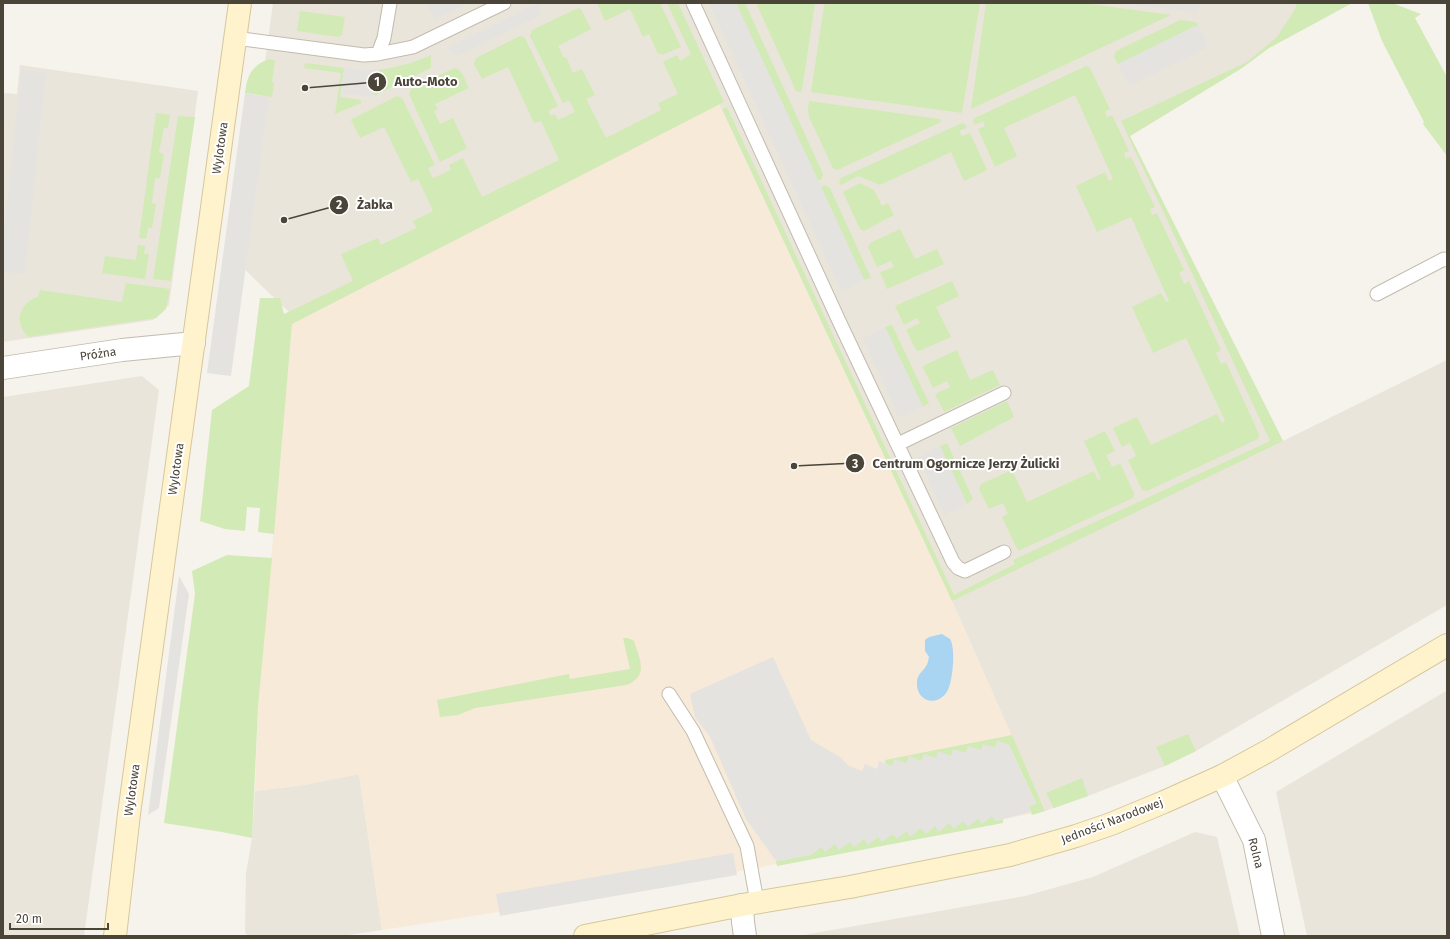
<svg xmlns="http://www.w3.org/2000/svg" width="1450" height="939" viewBox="0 0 1450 939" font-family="'Fira Sans',sans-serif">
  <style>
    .residential { fill: #eae5da }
    .commercial { fill: #f7ead8 }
    .green { fill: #d2eab5 }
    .parking { fill: #e5e3e0 }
    .water { fill: #a9d4f2 }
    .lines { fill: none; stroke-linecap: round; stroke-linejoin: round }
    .lane-casing { stroke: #c2bbae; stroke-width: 15 }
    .street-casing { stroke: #c2bbae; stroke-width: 24 }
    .secondary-casing { stroke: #d6c79b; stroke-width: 24 }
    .lane { stroke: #fff; stroke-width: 13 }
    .street { stroke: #fff; stroke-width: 22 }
    .secondary { stroke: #fff3cd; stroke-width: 22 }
    .labels { text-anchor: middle; stroke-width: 4; stroke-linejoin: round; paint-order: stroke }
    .street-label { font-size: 12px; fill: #4b4439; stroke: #fff }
    .leader { fill: none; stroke: #4b4439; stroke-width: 1.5 }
    .callout-dot { fill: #4b4439; stroke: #fff; stroke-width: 1.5 }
    .mark-label { font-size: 12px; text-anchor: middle; font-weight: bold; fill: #fff }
    .callout-label { font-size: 13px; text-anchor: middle; font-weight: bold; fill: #4b4439; stroke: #fff; stroke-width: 4; stroke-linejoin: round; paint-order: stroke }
  </style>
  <rect width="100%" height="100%" fill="#f6f3ec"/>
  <path class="residential" d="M 273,3 L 1352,3 L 1269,48 L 1242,68 L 1130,136 L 1283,441 L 1447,360 L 1447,605 L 1196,751 L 1165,766 L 1088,796 L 1045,811 L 952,601 L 719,104 L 292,324 L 290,313 L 238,263 Z
    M 20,65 L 198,91 L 169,305 L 153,320 L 3,342 L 3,93 L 17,94 Z
    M 142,376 L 159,390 L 84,936 L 3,936 L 3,397 Z
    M 1446,691 L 1447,936 L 1307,936 L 1276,792 Z
    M 359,774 L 382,930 L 341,936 L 249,936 L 245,933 L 246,874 L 252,838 L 255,791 L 304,785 Z
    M 1195,832 L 1217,837 L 1240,936 L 798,936 L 1025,896 L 1093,877 Z"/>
  <path class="commercial" d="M 719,104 L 952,601 L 1045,811 L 746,870 L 608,895 L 382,930 L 359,774 L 304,785 L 255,791 L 258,707 L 292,324 Z"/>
  <path class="green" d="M 597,3 L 660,3 L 681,47 L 662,55 L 661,53 L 658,54 L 649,34 L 643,37 L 630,9 L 605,21 Z
    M 667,3 L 678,3 L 724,102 L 292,324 L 274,534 L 258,532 L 260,508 L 247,507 L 245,531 L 225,529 L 200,521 L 212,410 L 249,386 L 260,298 L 280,298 L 284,314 L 353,281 L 341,254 L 378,238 L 381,245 L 416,228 L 413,221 L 433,211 L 418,179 L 411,182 L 384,127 L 360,138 L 352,122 L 351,123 L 352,119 L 397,96 L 402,98 L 435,165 L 428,168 L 433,178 L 451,170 L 449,165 L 463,158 L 482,197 L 559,160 L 541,121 L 534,123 L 508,67 L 482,79 L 474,64 L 476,58 L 520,36 L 525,38 L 558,106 L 548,111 L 551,116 L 555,114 L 558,120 L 575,112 L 569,100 L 563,103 L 530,36 L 532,30 L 578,8 L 581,9 L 591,29 L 558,46 L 564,58 L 566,57 L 573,73 L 582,69 L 595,95 L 586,99 L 606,138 L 661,110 L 658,103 L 678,94 L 663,62 L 677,55 L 680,61 L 691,54 Z
    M 736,3 L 745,3 L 823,174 L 822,179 L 818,181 Z
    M 756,3 L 815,3 L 802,90 L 801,92 L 796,91 Z
    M 823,3 L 980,3 L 962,113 L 811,92 L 824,7 Z
    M 986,3 L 1083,3 L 1171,15 L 971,109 Z
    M 1297,3 L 1352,3 L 1269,48 L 1242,68 L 1130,136 L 1283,441 L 952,601 L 722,109 L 727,107 L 954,595 L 1015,564 L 1013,560 L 1270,441 L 1121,121 L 1247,62 L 1277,37 L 1294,11 Z
    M 1368,3 L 1392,3 L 1421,14 L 1415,18 L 1447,77 L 1447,156 L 1423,124 L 1424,122 L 1382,41 Z
    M 300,11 L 345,17 L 342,35 L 338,37 L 297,31 Z
    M 1180,20 L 1196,22 L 1198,25 L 1118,64 L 1114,57 L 1116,51 Z
    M 431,55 L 431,68 L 374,96 L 379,70 C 397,67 414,63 431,55 Z
    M 269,59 L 275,60 L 272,82 L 274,83 L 272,97 L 245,93 C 247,76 251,66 269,59 Z
    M 305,63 L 344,68 L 340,97 L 361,100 L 361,103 L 335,114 L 341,73 L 304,68 Z
    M 1086,66 L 1090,68 L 1110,109 L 1105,112 L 1107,117 L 1112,115 L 1129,151 L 1124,153 L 1126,159 L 1131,157 L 1155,207 L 1150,209 L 1152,215 L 1157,213 L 1184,270 L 1179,273 L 1184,284 L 1189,281 L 1221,350 L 1216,353 L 1221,364 L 1226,362 L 1259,434 L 1258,439 L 1147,491 L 1142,490 L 1128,460 L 1136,456 L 1130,443 L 1122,447 L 1113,428 L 1137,417 L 1151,445 L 1217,414 L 1222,423 L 1225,421 L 1186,338 L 1153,353 L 1132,307 L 1161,293 L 1166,302 L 1169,301 L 1131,217 L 1097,232 L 1076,186 L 1105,172 L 1109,181 L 1113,179 L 1075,95 L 1004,128 L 1017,156 L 995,167 L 978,129 L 985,126 L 983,121 L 975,125 L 973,121 L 975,118 Z
    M 454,68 C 463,69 465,81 469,88 L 435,104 L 438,109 L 434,111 L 440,124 L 453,118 L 467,148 L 440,162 L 409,94 L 411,89 Z
    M 809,101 L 940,119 L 941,122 L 837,170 L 833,168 L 809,117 L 808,110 Z
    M 156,113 L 170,115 L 168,128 L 164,128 L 159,152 L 164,154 L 160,178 L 155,178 L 152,203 L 156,204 L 152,228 L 148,228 L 146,239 L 139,238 Z
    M 178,116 L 195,117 L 171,281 L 153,279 Z
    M 962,123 L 966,125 L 967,128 L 959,131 L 962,136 L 970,133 L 987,170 L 964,181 L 951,152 L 880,185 L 858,176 L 841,185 L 839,182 L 841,178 Z
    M 860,183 L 874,190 L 882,206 L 888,203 L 894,215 L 864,231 L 860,229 L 843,192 Z
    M 825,185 L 830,188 L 871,278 L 864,280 L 821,187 Z
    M 900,229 L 915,259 L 937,249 L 944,264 L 887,289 L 880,272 L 894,267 L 891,261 L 877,267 L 868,247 L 870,243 Z
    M 138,245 L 145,246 L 144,254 L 149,254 L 145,279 L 102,273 L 105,256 L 136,260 Z
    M 952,281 L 959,296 L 936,307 L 951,337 L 919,351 L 916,350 L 906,330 L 920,323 L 917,318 L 904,325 L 895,306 Z
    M 126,283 L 170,289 L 166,309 L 156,318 L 28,337 C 26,334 22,330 21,326 C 16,313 26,300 38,297 L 40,290 L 122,302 Z
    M 892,325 L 929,403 L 923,407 L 885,327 Z
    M 957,350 L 970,380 L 993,370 L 1000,385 L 944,412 L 935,394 L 950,387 L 947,381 L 933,388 L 923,368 L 925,365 Z
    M 1007,401 L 1014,417 L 960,446 L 951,428 Z
    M 1105,431 L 1115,451 L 1106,455 L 1112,467 L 1120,463 L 1134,493 L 1133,498 L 1018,551 L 1002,517 L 1008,514 L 1003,503 L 989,509 L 979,489 L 981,484 L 1012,470 L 1027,502 L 1094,471 L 1098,480 L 1101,479 L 1084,441 Z
    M 947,443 L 973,499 L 971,501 L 967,504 L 940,446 Z
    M 227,555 L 272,558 L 258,707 L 252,838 L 222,832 L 164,823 L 195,594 L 192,571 Z
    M 623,638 L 628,638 L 634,641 C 640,660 649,676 626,685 L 475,708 L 458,715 L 440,717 L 437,700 L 569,674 L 570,679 L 630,669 Z
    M 1188,734 L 1196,751 L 1165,766 L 1156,747 Z
    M 1012,735 L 1045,811 L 1032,815 L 1029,806 L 1036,803 L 1009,745 L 998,741 L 995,748 L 921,761 L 909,756 L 907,763 L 892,766 L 886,764 L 885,760 Z
    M 1082,778 L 1088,796 L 1054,808 L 1046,793 Z
    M 992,816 L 996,821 L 1003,819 L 1003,823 L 777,866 L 776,861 L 811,855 L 821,847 L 864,839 L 868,844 L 878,836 Z"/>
  <path class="parking" d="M 426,3 L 468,3 L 434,20 Z
    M 539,3 L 541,3 L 539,16 L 457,56 L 446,48 Z
    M 709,3 L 736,3 L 864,280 L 841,291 Z
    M 1123,3 L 1200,3 L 1198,13 Z
    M 1198,25 L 1209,47 L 1129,86 L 1118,64 Z
    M 344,68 L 363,70 L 379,70 L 374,96 L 372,97 L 341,93 Z
    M 21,70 L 46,72 L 25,274 L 3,272 L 3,243 Z
    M 245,93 L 269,97 L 231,376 L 207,373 Z
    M 885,327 L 923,407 L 899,418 L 863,338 Z
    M 940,446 L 967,504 L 944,515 L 918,457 Z
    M 179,576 L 189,594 L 159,808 L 148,815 Z
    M 773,657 L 811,740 L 840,757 L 849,766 L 862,771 L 865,764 L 877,769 L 879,761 L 892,766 L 894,759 L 907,763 L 909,756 L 921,761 L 924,754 L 936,758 L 938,751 L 951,756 L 953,749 L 966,753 L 968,746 L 981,750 L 983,744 L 995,748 L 997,741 L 1009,745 L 1036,804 L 1029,806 L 1031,812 L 996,821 L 992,816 L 982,824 L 978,818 L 968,827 L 963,821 L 954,829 L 949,823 L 939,832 L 935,826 L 926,834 L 921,828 L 910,837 L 907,831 L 897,839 L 893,834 L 882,842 L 878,837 L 868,845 L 864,839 L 854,847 L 850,842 L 839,850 L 835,844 L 825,852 L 821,847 L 811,855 L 776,861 L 746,819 L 710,737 L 695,717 L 690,694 Z
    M 733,853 L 737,875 L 500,916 L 496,894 Z"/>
  <path class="water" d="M 942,634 C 944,636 948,637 950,639 C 956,648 953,685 946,693 C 935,708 915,700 917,681 C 918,673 923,672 926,666 C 928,664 928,660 929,657 L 925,651 L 925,640 L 929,637 Z"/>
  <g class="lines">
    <defs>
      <path id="lane" d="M 693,3 L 839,321 L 953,562 L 958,568 L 965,571 L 1004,552
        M 235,38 L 364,55 L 378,54 L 413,47 L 504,3
        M 378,54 L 384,38 L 390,3
        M 1377,294 L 1444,259 L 1447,260
        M 898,444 L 1004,393
        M 669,694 L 693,731 L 747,846 L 757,902"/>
      <path id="street" d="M 3,368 L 122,350 L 194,343
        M 1222,776 L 1254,840 L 1273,936
        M 742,905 L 743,922 L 745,936"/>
      <path id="secondary" d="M 115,936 L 129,814 L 240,3
        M 585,936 L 742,905 L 850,887 L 1010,855 L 1076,836 L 1111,824 L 1164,802 L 1222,776 L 1268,751 L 1447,645"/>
    </defs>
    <use href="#lane" class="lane-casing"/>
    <use href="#street" class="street-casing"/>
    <use href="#secondary" class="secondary-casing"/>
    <use href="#lane" class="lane"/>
    <use href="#street" class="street"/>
    <use href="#secondary" class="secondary"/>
  </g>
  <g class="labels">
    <g class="street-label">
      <text transform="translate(220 148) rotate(-82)" y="4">Wylotowa</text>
      <text transform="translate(98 354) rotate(-8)" y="4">Próżna</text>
      <text transform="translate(176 469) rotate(-82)" y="4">Wylotowa</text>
      <text transform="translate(132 790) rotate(-82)" y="4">Wylotowa</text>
      <text transform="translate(1112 821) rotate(-21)" y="4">Jedności Narodowej</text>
      <text transform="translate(1256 853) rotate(76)" y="4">Rolna</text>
    </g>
  </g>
  <path class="leader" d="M305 88L377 82M284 220L339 205M794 466L855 463"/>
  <g class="callout-dot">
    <circle cx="305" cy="88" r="4"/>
    <circle cx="284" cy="220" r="4"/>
    <circle cx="794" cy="466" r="4"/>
    <circle cx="377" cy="82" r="10"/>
    <circle cx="339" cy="205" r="10"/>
    <circle cx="855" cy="463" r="10"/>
  </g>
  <g class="mark-label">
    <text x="377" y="86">1</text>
    <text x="339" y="209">2</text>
    <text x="855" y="468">3</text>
  </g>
  <g class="callout-label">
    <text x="426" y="86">Auto-Moto</text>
    <text x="375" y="209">Żabka</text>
    <text x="966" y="468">Centrum Ogornicze Jerzy Żulicki</text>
  </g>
  <rect width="1450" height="939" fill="none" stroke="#4b4439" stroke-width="8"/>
  <path d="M10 923v6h98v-6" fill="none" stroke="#4b4439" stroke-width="2"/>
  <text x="16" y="923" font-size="12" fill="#4b4439" stroke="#ffffff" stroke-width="3" paint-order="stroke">20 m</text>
</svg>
